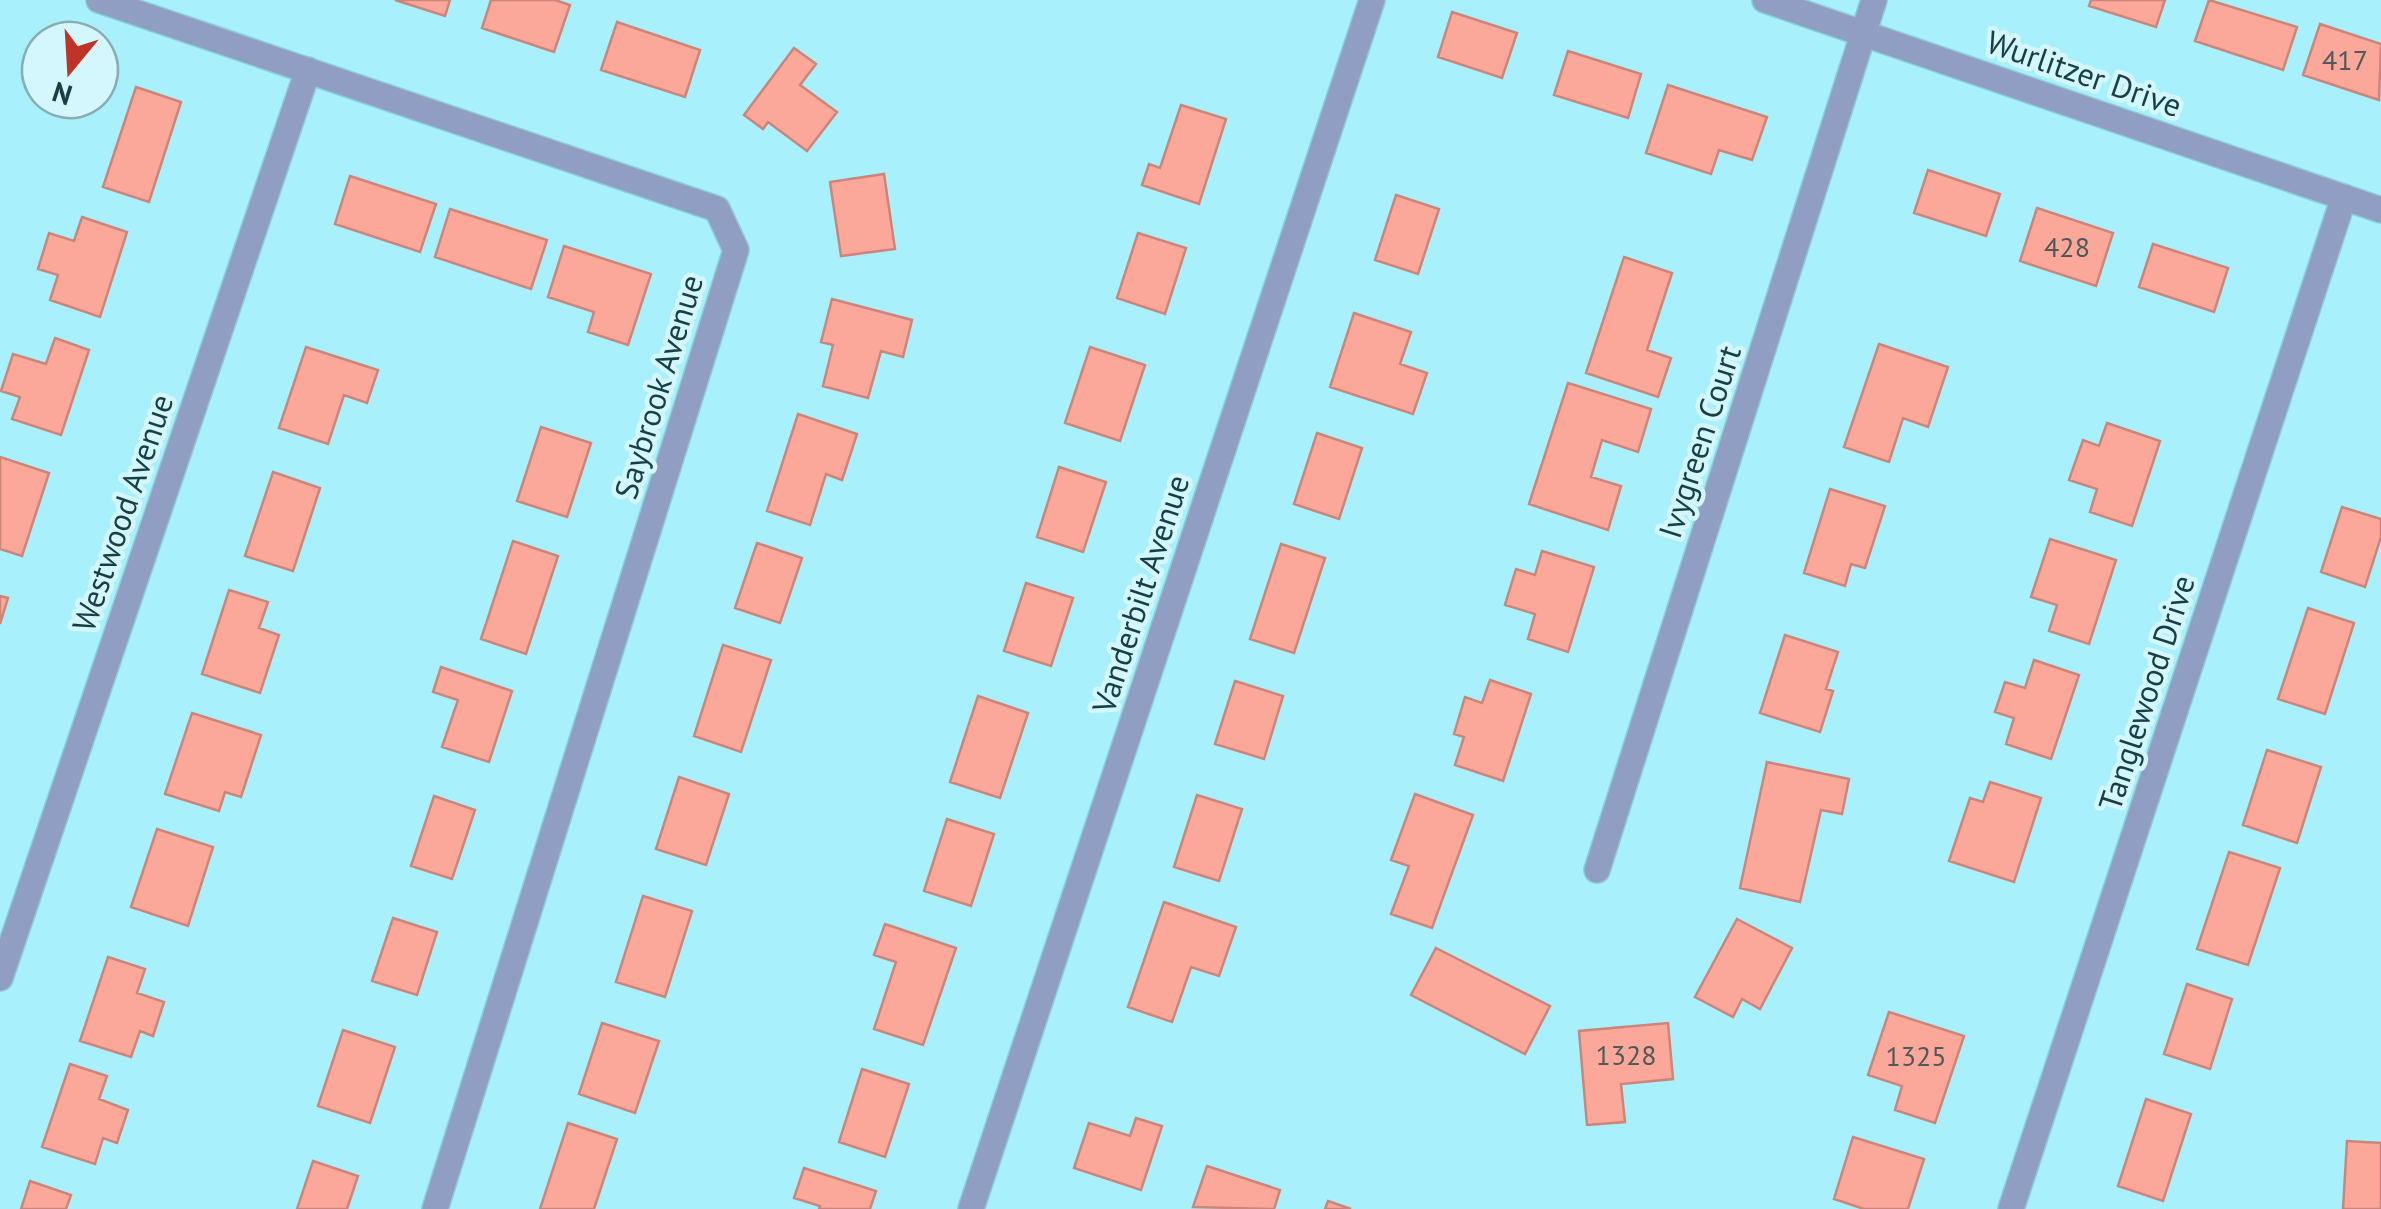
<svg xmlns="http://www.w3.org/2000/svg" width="2381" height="1209" viewBox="0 0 2381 1209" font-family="'PT Sans',sans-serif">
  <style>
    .building { fill: #fba89b; stroke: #cd857a; stroke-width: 2.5 }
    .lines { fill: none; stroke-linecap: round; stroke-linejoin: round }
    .minor-casing { stroke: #8bcdd7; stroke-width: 28 }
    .minor { stroke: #909ec3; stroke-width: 25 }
    .labels { text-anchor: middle; stroke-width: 9; stroke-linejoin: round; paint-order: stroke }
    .number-label { font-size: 28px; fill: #50595a }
    .street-label { font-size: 32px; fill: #173f45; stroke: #d4f7fd }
  </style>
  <rect width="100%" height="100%" fill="#a8f0fc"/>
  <path class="building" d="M 395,0 L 450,0 L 445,16 Z
    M 491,0 L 555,0 L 570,5 L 554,52 L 482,28 Z
    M 2091,0 L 2165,0 L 2156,27 L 2089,6 Z
    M 2209,0 L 2297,27 L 2283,70 L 2195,41 Z
    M 1452,12 L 1517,33 L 1502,78 L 1438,57 Z
    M 617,22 L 700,50 L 685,97 L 601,70 Z
    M 2320,24 L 2381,44 L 2379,100 L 2303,75 Z
    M 794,48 L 816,64 L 800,85 L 837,112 L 807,151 L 768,122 L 763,129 L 744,115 Z
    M 1568,51 L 1641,74 L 1628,118 L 1554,95 Z
    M 1668,85 L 1767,117 L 1752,160 L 1719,150 L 1711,174 L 1646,153 Z
    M 136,87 L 181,102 L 149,202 L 103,187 Z
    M 1181,105 L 1226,119 L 1199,204 L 1142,185 L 1149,164 L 1160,168 Z
    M 1928,170 L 2000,194 L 1986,236 L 1914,213 Z
    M 884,174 L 895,249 L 841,256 L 830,182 Z
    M 350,176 L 436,204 L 420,252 L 335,224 Z
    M 1396,195 L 1439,209 L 1418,274 L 1375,260 Z
    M 2037,208 L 2113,233 L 2096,286 L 2020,261 Z
    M 450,209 L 547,240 L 531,289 L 435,257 Z
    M 82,217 L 127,232 L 100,317 L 50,300 L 58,275 L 38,269 L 49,233 L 74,241 Z
    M 1138,233 L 1186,248 L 1165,314 L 1117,298 Z
    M 2153,244 L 2228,268 L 2214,312 L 2139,287 Z
    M 564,246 L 651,274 L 628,345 L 588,332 L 594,312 L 548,297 Z
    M 1624,257 L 1672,273 L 1647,350 L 1671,358 L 1658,397 L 1586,373 Z
    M 832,299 L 912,320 L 903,357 L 881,351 L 868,398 L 823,386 L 833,345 L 821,342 Z
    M 1354,313 L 1411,332 L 1400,364 L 1427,373 L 1413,414 L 1330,387 Z
    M 55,338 L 89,350 L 61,435 L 12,419 L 20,397 L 1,391 L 13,354 L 46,364 Z
    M 1879,344 L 1948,367 L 1928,427 L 1903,418 L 1889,462 L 1844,447 Z
    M 306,347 L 378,370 L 367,403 L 344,395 L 328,444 L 279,428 Z
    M 1090,347 L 1145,365 L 1120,441 L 1065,423 Z
    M 1568,383 L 1651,409 L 1638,452 L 1602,440 L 1591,477 L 1621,486 L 1608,530 L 1529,504 Z
    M 798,414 L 857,434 L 842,480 L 826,474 L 810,525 L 767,511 Z
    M 2107,423 L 2160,441 L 2132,526 L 2090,512 L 2097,489 L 2069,480 L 2083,440 L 2099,446 Z
    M 541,427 L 591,443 L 567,517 L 517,501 Z
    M 1317,433 L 1362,448 L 1339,519 L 1294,504 Z
    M 0,457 L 49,473 L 22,556 L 0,549 Z
    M 1059,467 L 1106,482 L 1083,552 L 1037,537 Z
    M 273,472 L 320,488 L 293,571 L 245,556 Z
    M 1830,489 L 1885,506 L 1865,568 L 1851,564 L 1845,586 L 1804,573 Z
    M 2342,507 L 2381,519 L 2381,537 L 2365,587 L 2321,572 Z
    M 2050,539 L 2116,560 L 2089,644 L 2049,631 L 2057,605 L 2031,597 Z
    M 513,541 L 558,556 L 526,654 L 481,639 Z
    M 757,543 L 802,558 L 780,623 L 735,608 Z
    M 1281,544 L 1325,558 L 1294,653 L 1250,639 Z
    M 1542,551 L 1594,567 L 1568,652 L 1528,639 L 1535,614 L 1505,605 L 1516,569 L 1535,575 Z
    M 1026,583 L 1073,598 L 1051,666 L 1004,651 Z
    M 229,590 L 268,602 L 259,628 L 279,635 L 260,693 L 202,674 Z
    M 0,596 L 8,598 L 0,624 Z
    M 2308,608 L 2354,623 L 2325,714 L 2278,699 Z
    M 1785,635 L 1838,652 L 1826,689 L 1833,691 L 1820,732 L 1760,713 Z
    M 723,645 L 771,660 L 741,752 L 694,736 Z
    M 2034,660 L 2079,675 L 2051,759 L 2006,744 L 2014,718 L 1995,712 L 2005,682 L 2025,688 Z
    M 441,667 L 512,691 L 489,762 L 442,747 L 458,700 L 433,692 Z
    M 1490,680 L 1531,694 L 1503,781 L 1455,765 L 1464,737 L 1454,734 L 1465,697 L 1482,703 Z
    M 1235,681 L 1283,696 L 1264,759 L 1215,744 Z
    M 978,696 L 1028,713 L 1000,798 L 950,782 Z
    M 192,713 L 261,735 L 241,797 L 225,792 L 219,811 L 165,794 Z
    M 2267,750 L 2321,767 L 2297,843 L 2243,825 Z
    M 1767,762 L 1849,779 L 1842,814 L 1821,810 L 1800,902 L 1740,888 Z
    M 679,777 L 729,794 L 706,865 L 656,849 Z
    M 1990,782 L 2041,798 L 2014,882 L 1949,861 L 1970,798 L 1983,802 Z
    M 1415,794 L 1473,815 L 1432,928 L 1391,914 L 1409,866 L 1391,860 Z
    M 1197,795 L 1242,809 L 1219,881 L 1174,867 Z
    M 434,796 L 475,810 L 452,879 L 411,866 Z
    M 947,819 L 994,834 L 971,906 L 924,891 Z
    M 157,829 L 213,847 L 188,926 L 131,907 Z
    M 2229,852 L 2280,868 L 2248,965 L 2197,949 Z
    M 643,896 L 692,911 L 665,997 L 616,982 Z
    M 1164,902 L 1236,927 L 1219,976 L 1191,967 L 1172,1022 L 1128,1007 Z
    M 393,918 L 437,932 L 417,995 L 372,981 Z
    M 1737,919 L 1792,948 L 1760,1009 L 1742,999 L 1733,1017 L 1695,997 Z
    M 885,924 L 956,948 L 923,1045 L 874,1029 L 896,962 L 874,955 Z
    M 1436,948 L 1550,1006 L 1525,1054 L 1411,995 Z
    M 108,957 L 145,969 L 137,993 L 164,1002 L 153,1036 L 140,1031 L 131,1057 L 80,1041 Z
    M 2187,984 L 2232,999 L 2210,1069 L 2164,1054 Z
    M 1889,1012 L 1964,1036 L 1935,1123 L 1895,1110 L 1902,1086 L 1868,1075 Z
    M 602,1023 L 659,1041 L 635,1113 L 579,1094 Z
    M 1668,1023 L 1673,1079 L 1621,1084 L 1625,1122 L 1587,1125 L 1579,1031 Z
    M 343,1030 L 395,1047 L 370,1123 L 318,1106 Z
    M 70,1064 L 107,1076 L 99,1099 L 128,1110 L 117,1143 L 103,1138 L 95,1164 L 42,1147 Z
    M 862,1069 L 909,1084 L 885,1157 L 839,1142 Z
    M 2146,1099 L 2191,1114 L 2163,1201 L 2118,1186 Z
    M 1136,1118 L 1162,1126 L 1141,1190 L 1074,1168 L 1089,1123 L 1130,1136 Z
    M 568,1123 L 617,1139 L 594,1209 L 540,1209 Z
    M 1853,1137 L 1924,1159 L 1908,1209 L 1864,1209 L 1834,1199 Z
    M 2347,1141 L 2381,1143 L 2381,1209 L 2343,1209 Z
    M 313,1161 L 358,1176 L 347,1209 L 297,1209 Z
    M 1207,1166 L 1280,1190 L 1274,1209 L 1193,1207 Z
    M 804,1168 L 876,1191 L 870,1209 L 819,1209 L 820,1206 L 794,1198 Z
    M 30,1181 L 71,1195 L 66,1209 L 21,1209 Z
    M 1328,1201 L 1351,1209 L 1325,1209 Z"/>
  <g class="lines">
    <defs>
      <path id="minor" d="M 99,0 L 717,209 L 736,250 L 435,1209
        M 1765,0 L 2381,210
        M 1597,870 L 1874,0
        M 0,978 L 308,70
        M 971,1209 L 1372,0
        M 2011,1209 L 2344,197"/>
    </defs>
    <use href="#minor" class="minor-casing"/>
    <use href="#minor" class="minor"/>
  </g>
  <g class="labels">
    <g class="number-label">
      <text x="2345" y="70">417</text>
      <text x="2067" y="257">428</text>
      <text x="1626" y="1065">1328</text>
      <text x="1916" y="1066">1325</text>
    </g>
    <g class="street-label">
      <text transform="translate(2084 74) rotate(19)" y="11">Wurlitzer Drive</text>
      <text transform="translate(659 387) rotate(-73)" y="11">Saybrook Avenue</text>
      <text transform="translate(1700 442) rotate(-72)" y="11">Ivygreen Court</text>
      <text transform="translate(123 513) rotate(-71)" y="11">Westwood Avenue</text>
      <text transform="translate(1141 594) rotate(-72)" y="11">Vanderbilt Avenue</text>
      <text transform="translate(2147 693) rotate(-72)" y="11">Tanglewood Drive</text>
    </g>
  </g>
  <g transform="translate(70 70) rotate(198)"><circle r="48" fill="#d4f7fd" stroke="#88adb3" stroke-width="2.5"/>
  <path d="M0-8L18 38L0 25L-18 38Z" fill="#c03328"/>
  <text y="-15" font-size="28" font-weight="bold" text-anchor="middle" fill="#173f45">N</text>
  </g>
</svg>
